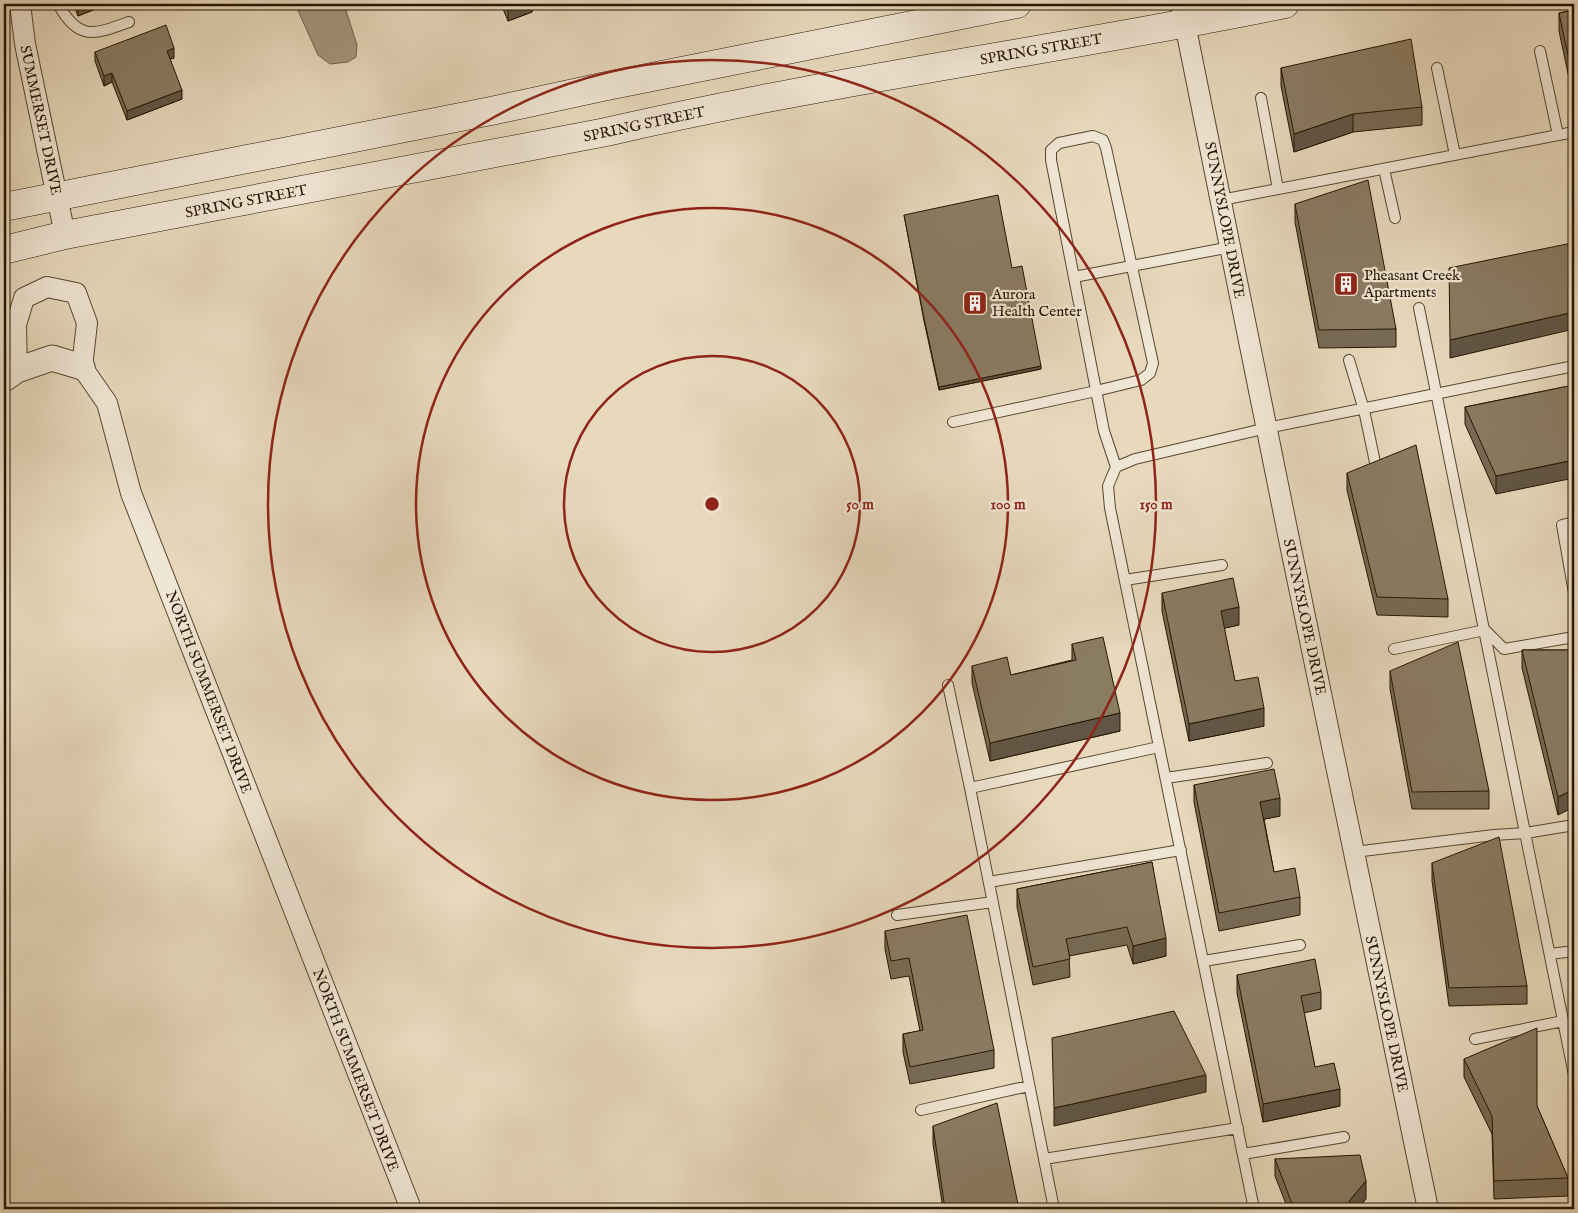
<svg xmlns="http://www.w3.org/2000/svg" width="1578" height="1213" viewBox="0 0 1578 1213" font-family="'IM FELL English',serif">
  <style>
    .water { fill: #a6967d; stroke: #72624b }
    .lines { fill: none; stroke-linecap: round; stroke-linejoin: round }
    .service-casing { stroke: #564630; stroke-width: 12 }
    .minor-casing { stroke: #564630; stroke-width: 22 }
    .tertiary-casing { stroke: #564630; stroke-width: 27 }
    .secondary-casing { stroke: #251501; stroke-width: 29 }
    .service { stroke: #f0e6d4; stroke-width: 10 }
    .minor { stroke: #f0e6d4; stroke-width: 20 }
    .tertiary { stroke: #f0e6d4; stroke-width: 25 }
    .secondary { stroke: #f0e6d4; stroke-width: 28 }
    .wall { fill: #776a55; stroke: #251501 }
    .shaded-wall { fill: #615645; stroke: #251501 }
    .building { fill: #8a7b63; stroke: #251501 }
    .ring { fill: none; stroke: #8f2418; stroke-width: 2.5 }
    .labels { text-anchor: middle; stroke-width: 4.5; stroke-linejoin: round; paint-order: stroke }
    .street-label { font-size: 15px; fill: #251501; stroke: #f0e6d4 }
    .poi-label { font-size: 15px; fill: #251501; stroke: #f0e6d4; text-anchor: start }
    .centre { fill: #8f2418; stroke: #f0e6d4; stroke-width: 2.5 }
    .ring-label { font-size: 15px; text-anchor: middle; font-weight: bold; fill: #8f2418; stroke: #f0e6d4; stroke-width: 4.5; stroke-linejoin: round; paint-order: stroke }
  </style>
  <rect width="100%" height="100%" fill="#e8d9bd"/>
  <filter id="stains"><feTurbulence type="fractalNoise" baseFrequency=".004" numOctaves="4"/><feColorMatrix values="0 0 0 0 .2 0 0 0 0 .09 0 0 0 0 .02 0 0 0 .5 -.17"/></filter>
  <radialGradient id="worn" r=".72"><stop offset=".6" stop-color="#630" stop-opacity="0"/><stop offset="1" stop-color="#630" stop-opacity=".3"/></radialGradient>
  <path class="water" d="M 295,4 L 344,4 L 357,45 L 356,57 L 348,62 L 330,64 L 318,55 Z"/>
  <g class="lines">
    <defs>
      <path id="service" d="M 58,4 C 79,41 93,35 129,22
        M 1540,51 L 1558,135
        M 1437,68 L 1455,155
        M 1261,98 L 1278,189
        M 1384,169 L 1395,218
        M 1221,200 L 1574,132
        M 1074,277 L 1231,247
        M 1419,308 L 1574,1075
        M 1349,360 L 1364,410 L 1376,467
        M 953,422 L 1096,391 L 1141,380 L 1150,373 L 1153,363 L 1106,148 L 1103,140 L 1093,136 L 1059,143 L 1051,150 L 1051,160 L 1104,431 L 1116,467
        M 1574,522 L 1562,525 L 1574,593
        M 1125,580 L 1222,565
        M 1394,649 L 1485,630 L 1504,649 L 1574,637
        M 948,685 L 970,788 L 1054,1209
        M 1166,778 L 1267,763
        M 970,788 L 1159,747
        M 1354,852 L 1494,835 L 1526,833 L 1574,825
        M 989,882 L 1181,850
        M 897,915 L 993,902
        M 1550,954 L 1574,951
        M 1204,961 L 1300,945
        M 1475,1039 L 1563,1021
        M 921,1110 L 1029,1086
        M 1243,1154 L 1344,1137
        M 1044,1159 L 1238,1128
        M 1254,1209 L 1110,508 L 1108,486 L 1116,467 L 1135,459 L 1267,428 L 1574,366"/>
      <path id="minor" d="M 20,4 L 25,44 L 65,235
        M 1181,4 L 1290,544 L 1428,1209
        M 17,370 L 16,325 L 24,298 L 47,287 L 76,293 L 87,323 L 82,367 L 107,403 L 131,493 L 411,1209"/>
      <path id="tertiary" d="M 4,379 L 17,370 L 52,358 L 82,367"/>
      <path id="secondary" d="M 4,207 L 491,111 L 602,87 L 1017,4
        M 4,250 L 65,235 L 606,132 C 831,80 1059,50 1285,4"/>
    </defs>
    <use href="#service" class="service-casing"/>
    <use href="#minor" class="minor-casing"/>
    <use href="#tertiary" class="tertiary-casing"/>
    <use href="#secondary" class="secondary-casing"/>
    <use href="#service" class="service"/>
    <use href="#minor" class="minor"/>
    <use href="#tertiary" class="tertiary"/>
    <use href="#secondary" class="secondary"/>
  </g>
  <path class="wall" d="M 73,4 L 108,4 L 78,16 Z
    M 501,4 L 532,4 L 532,12 L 508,21 Z
    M 1574,10 L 1574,97 L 1573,97 L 1559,31 L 1559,13 Z
    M 95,52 L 174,58 L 170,59 L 182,99 L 127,120 L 112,82 L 104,86 L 95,61 Z
    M 1281,68 L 1422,107 L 1422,125 L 1353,132 L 1294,152 L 1281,86 Z
    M 1295,204 L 1396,329 L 1396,347 L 1319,348 L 1295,222 Z
    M 904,215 L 1041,369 L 939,390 L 924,321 Z
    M 1574,385 L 1496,494 L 1465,424 L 1465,407 Z
    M 1347,473 L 1448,599 L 1448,617 L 1377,615 L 1347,490 Z
    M 1162,593 L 1239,625 L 1224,628 L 1235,681 L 1264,726 L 1189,741 L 1162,611 Z
    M 1072,644 L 1120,731 L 990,761 L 972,683 L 972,666 L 1011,675 L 1072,660 Z
    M 1522,650 L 1574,650 L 1558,815 L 1522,668 Z
    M 1390,671 L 1489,791 L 1489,809 L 1412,809 L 1390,689 Z
    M 1194,785 L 1280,816 L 1264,819 L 1274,872 L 1300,897 L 1300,915 L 1219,931 L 1194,802 Z
    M 1152,862 L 1166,956 L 1133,964 L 1127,945 L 1069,956 L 1070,977 L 1033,985 L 1017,907 L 1017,889 Z
    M 1432,863 L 1527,986 L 1527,1004 L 1449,1006 L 1432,881 Z
    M 885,931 L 994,1050 L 994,1068 L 910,1084 L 903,1052 L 903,1034 L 920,1031 L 909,976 L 891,979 L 885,949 Z
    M 1237,975 L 1321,992 L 1321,1009 L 1304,1013 L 1315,1067 L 1340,1106 L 1263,1122 L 1237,993 Z
    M 1464,1059 L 1537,1106 L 1568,1178 L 1568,1196 L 1494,1199 L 1492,1134 L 1464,1077 Z
    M 933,1126 L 1019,1209 L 943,1209 L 933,1144 Z
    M 1275,1159 L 1366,1199 L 1357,1209 L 1288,1209 L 1275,1176 Z"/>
  <path class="shaded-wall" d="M 84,4 L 108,4 L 78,16 L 78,6 Z
    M 521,4 L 532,4 L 532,12 L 508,21 L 508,9 Z
    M 174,48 L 174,58 L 167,60 L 167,51 Z
    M 112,73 L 112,82 L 104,86 L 104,76 Z
    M 1573,79 L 1574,79 L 1574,97 L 1573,97 Z
    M 182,90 L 182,99 L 127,120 L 127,111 Z
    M 1353,114 L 1353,132 L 1294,152 L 1294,134 Z
    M 1574,312 L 1574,329 L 1450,358 L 1450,340 Z
    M 1041,366 L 1041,369 L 939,390 L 939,387 Z
    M 1574,460 L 1574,478 L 1496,494 L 1496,476 Z
    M 1239,607 L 1239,625 L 1221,629 L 1221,611 Z
    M 1264,708 L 1264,726 L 1189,741 L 1189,724 Z
    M 1120,713 L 1120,731 L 990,761 L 990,743 Z
    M 1574,789 L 1574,807 L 1558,815 L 1558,797 Z
    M 1280,798 L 1280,816 L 1260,820 L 1260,802 Z
    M 1166,938 L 1166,956 L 1133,964 L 1133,946 Z
    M 1206,1075 L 1206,1092 L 1054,1126 L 1054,1108 Z
    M 1340,1089 L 1340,1106 L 1263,1122 L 1263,1104 Z
    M 1366,1181 L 1366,1199 L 1357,1209 L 1349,1209 L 1349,1201 Z"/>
  <path class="building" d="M 77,4 L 84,4 L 78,6 Z
    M 505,4 L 521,4 L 508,9 Z
    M 1574,10 L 1574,79 L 1573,79 L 1559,13 Z
    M 166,25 L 174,48 L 167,51 L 182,90 L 127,111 L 112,73 L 104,76 L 95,52 Z
    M 1411,39 L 1422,107 L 1353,114 L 1294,134 L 1281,68 Z
    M 1368,180 L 1396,329 L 1319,330 L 1295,204 Z
    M 998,195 L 1012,268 L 1022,266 L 1041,366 L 939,387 L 924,318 L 904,215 Z
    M 1572,243 L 1574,247 L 1574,312 L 1450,340 L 1449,268 Z
    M 1574,385 L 1574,460 L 1496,476 L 1465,407 Z
    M 1416,445 L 1448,599 L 1377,597 L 1347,473 Z
    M 1233,578 L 1239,607 L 1221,611 L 1235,681 L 1258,677 L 1264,708 L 1189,724 L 1162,593 Z
    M 1103,637 L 1120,713 L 990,743 L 972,666 L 1007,657 L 1011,675 L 1076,660 L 1072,644 Z
    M 1458,642 L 1489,791 L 1412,792 L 1390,671 Z
    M 1522,650 L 1574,650 L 1574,789 L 1558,797 Z
    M 1274,769 L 1280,798 L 1260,802 L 1274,872 L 1295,868 L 1300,897 L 1219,913 L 1194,785 Z
    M 1499,837 L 1527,986 L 1449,988 L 1432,863 Z
    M 1152,862 L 1166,938 L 1133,946 L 1127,927 L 1066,939 L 1070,959 L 1033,967 L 1017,889 Z
    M 967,915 L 994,1050 L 910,1067 L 903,1034 L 923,1030 L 909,958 L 891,961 L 885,931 Z
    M 1315,959 L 1321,992 L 1301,996 L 1315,1067 L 1334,1063 L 1340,1089 L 1263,1104 L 1237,975 Z
    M 1174,1011 L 1206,1075 L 1054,1108 L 1052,1038 Z
    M 1537,1028 L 1537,1106 L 1568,1178 L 1494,1181 L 1492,1116 L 1464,1059 Z
    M 997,1103 L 1019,1209 L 945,1209 L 933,1126 Z
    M 1360,1155 L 1366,1181 L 1349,1201 L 1351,1209 L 1294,1209 L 1275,1159 Z"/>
  <g class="ring">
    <circle cx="712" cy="504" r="148"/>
    <circle cx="712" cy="504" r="296"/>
    <circle cx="712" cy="504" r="444"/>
  </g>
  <defs>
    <symbol id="building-square" viewBox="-11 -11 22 22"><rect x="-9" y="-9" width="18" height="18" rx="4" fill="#8f2418" stroke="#f0e6d4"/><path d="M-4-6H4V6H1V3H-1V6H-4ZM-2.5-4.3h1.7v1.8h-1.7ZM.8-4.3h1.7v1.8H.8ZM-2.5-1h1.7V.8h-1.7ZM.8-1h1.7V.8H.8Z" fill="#fff"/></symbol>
  </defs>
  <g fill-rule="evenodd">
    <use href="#building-square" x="1332" y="270" width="28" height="28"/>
    <use href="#building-square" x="961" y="289" width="28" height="28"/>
  </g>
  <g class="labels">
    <g class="street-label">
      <text transform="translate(1041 49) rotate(-10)" y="5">SPRING STREET</text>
      <text transform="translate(41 120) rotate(78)" y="5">SUMMERSET DRIVE</text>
      <text transform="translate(644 124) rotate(-12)" y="5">SPRING STREET</text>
      <text transform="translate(246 201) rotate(-11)" y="5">SPRING STREET</text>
      <text transform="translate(1225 220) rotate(79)" y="5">SUNNYSLOPE DRIVE</text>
      <text transform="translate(1305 617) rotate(78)" y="5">SUNNYSLOPE DRIVE</text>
      <text transform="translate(209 692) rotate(69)" y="5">NORTH SUMMERSET DRIVE</text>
      <text transform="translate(1387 1014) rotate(78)" y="5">SUNNYSLOPE DRIVE</text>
      <text transform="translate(356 1070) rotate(69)" y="5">NORTH SUMMERSET DRIVE</text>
    </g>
    <g class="poi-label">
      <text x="1364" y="280">Pheasant Creek<tspan x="1364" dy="17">Apartments</tspan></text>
      <text x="992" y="299">Aurora<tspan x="992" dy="17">Health Center</tspan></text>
    </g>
  </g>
  <circle cx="712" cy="504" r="8" class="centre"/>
  <g class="ring-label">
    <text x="860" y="509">50 m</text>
    <text x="1008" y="509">100 m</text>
    <text x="1156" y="509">150 m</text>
  </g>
  <rect width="1578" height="1213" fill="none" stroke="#e8d9bd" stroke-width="20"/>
  <rect x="5" y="5" width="1568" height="1203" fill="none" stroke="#251501" stroke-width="2.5"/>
  <rect x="10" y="10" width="1558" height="1193" fill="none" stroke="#251501"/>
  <rect width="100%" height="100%" filter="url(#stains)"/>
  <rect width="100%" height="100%" fill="url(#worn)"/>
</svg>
